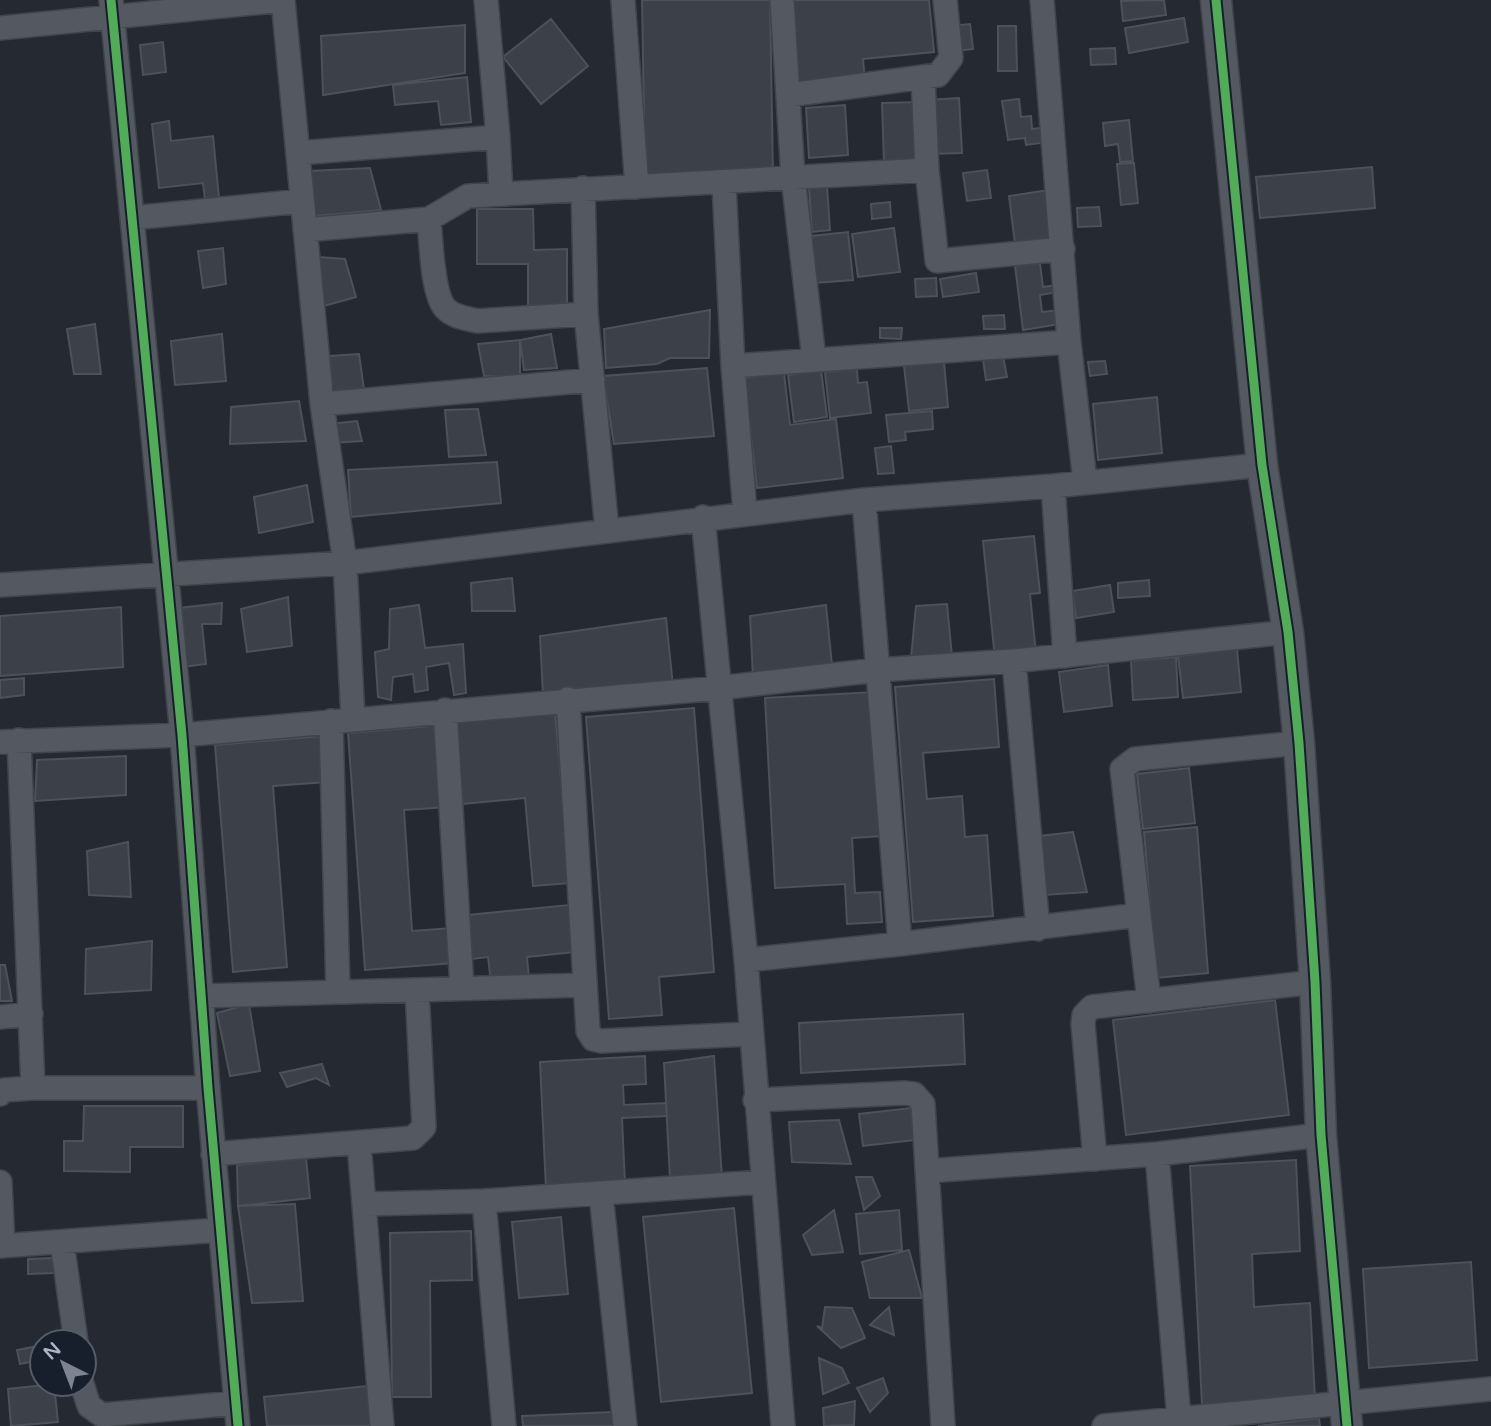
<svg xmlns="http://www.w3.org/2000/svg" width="1491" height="1426" viewBox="0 0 1491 1426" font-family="'Varela Round',sans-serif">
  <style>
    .building { fill: #3c4049; stroke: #4c515a; stroke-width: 2 }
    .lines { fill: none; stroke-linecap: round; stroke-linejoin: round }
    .minor-casing { stroke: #41444b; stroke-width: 26 }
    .tertiary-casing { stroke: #41444b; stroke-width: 33 }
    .minor { stroke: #545860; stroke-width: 23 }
    .tertiary { stroke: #545860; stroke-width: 30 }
    .cycleway-casing { stroke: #181f2c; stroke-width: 13 }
    .cycleway { stroke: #51ab58; stroke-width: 9 }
  </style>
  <rect width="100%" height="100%" fill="#252931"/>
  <path class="building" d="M 642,0 L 770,0 L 773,174 L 645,177 Z
    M 789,0 L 929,0 L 934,52 L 863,59 L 865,81 L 797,88 Z
    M 1164,0 L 1166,15 L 1123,21 L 1121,1 Z
    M 1184,18 L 1188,42 L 1129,53 L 1125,28 Z
    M 551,19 L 588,66 L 541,104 L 503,57 Z
    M 970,24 L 973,49 L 954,51 L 951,26 Z
    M 465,25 L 465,73 L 323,95 L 321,36 Z
    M 998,26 L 1016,26 L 1017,71 L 998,71 Z
    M 163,42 L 166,72 L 143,75 L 140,45 Z
    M 1115,48 L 1116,64 L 1091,65 L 1090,49 Z
    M 467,77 L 471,122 L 441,125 L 438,101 L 395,105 L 393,85 Z
    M 959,98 L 962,153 L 928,154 L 925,100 Z
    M 1019,99 L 1021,117 L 1031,116 L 1032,129 L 1047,127 L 1049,142 L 1026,145 L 1025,138 L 1008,140 L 1002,101 Z
    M 921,102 L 923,160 L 884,162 L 882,103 Z
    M 845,105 L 848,155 L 809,158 L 806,108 Z
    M 1129,120 L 1133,161 L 1120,162 L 1118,144 L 1105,146 L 1103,123 Z
    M 169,121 L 171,141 L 213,136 L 219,198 L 205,200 L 203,183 L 159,188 L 152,124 Z
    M 1134,163 L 1138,203 L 1121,205 L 1117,164 Z
    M 1372,167 L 1375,208 L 1260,218 L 1256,177 Z
    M 370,168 L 381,210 L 315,216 L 310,171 Z
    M 987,170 L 991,198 L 967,201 L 963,173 Z
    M 827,186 L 830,230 L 812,232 L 809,188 Z
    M 1049,190 L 1055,239 L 1015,244 L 1009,196 Z
    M 890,202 L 891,217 L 872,219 L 871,204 Z
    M 1099,207 L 1101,226 L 1078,227 L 1077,208 Z
    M 477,209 L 533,209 L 534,250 L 567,249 L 567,312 L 528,312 L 528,264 L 477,264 Z
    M 894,228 L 900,272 L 858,277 L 852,234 Z
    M 848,232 L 853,280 L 815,283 L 811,236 Z
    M 223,248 L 226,284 L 203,288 L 198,251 Z
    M 319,257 L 345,259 L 356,297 L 324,306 Z
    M 1040,263 L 1043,287 L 1057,285 L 1058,292 L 1040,295 L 1042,312 L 1058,310 L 1060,324 L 1023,330 L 1015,266 Z
    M 976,273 L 979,292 L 943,297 L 940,279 Z
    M 936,278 L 937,296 L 916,297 L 915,279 Z
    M 710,310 L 709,358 L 670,358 L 657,364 L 606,368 L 604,329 Z
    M 1004,315 L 1005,329 L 984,329 L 983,316 Z
    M 95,324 L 101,374 L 74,374 L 67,329 Z
    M 880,328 L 902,328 L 901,339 L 880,338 Z
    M 222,334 L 226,381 L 175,385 L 171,341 Z
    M 551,334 L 557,368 L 524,370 L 520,340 Z
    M 520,340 L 520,377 L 484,376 L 478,344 Z
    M 359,354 L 364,389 L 331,391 L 330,356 Z
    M 1003,356 L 1007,377 L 986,380 L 983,359 Z
    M 1105,361 L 1107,374 L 1090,376 L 1088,362 Z
    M 944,362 L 948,407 L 909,411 L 904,366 Z
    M 707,368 L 714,436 L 614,444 L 603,376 Z
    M 857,369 L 858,383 L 867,382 L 871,413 L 830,418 L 825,372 Z
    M 821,370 L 827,417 L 794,422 L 788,375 Z
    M 784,373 L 790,425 L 836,419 L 843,478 L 757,488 L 744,378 Z
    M 1157,397 L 1162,453 L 1098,460 L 1093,404 Z
    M 299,401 L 306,441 L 230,444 L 231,407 Z
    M 478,409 L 486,455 L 449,457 L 445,410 Z
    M 932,411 L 933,429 L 905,432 L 906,440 L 889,442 L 886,415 Z
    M 357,421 L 362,441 L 332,443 L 330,424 Z
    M 891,446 L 894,473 L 878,474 L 875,448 Z
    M 497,462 L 501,503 L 351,517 L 348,470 Z
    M 307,485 L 313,522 L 259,533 L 254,497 Z
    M 1034,536 L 1040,593 L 1030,594 L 1036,654 L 995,659 L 983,541 Z
    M 512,578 L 515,611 L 472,611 L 471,583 Z
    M 1149,580 L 1150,596 L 1118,598 L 1118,583 Z
    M 1110,585 L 1114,612 L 1076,618 L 1072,591 Z
    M 288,597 L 292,646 L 247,652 L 241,609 Z
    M 222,603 L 221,624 L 202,624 L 206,664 L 182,667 L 180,608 Z
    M 947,604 L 952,656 L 911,658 L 916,606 Z
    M 419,605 L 425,648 L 463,644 L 466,693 L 454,695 L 449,663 L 426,667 L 428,690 L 415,692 L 413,674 L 393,677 L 391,700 L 378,697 L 375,652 L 389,649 L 390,609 Z
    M 826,605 L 833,675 L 753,678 L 750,616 Z
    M 121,607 L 123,667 L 0,676 L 0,616 Z
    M 666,618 L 673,686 L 543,695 L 540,636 Z
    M 1237,649 L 1241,692 L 1183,698 L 1178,656 Z
    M 1176,657 L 1178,697 L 1133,700 L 1131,661 Z
    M 1108,665 L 1112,706 L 1064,712 L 1059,672 Z
    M 24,678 L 24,695 L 0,698 L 0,680 Z
    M 994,679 L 999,747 L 923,753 L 927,799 L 962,796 L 965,837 L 987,835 L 993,916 L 913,922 L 895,687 Z
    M 875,692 L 882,836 L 852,838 L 855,893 L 880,892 L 882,922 L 847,924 L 845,884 L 775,888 L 765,698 Z
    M 694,708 L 714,972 L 659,977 L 662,1015 L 609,1019 L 586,717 Z
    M 555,712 L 570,883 L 533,886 L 525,798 L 463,804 L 455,722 Z
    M 442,725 L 448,807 L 404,810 L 412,931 L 452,928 L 454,963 L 365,970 L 348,733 Z
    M 323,736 L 327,782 L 273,786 L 287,967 L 233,972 L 215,745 Z
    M 126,756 L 126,795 L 35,801 L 37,760 Z
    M 1189,768 L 1195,823 L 1143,829 L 1137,774 Z
    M 1197,827 L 1208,973 L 1156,978 L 1144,832 Z
    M 1073,832 L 1087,892 L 1044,895 L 1040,836 Z
    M 128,842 L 131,897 L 89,895 L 87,851 Z
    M 569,905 L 574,952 L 527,957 L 529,978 L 491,983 L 488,957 L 472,959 L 468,915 Z
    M 152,941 L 151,990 L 85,994 L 86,949 Z
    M 0,965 L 5,965 L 12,1001 L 0,1001 Z
    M 1275,1000 L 1289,1115 L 1126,1135 L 1113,1020 Z
    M 249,1004 L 260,1071 L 230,1076 L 217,1013 Z
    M 963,1014 L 965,1064 L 801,1073 L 799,1023 Z
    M 645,1056 L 646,1084 L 623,1085 L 624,1105 L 666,1103 L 667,1116 L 622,1118 L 625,1184 L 546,1189 L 540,1062 Z
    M 714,1056 L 722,1179 L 670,1179 L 664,1063 Z
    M 322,1064 L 329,1085 L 316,1078 L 287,1087 L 280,1073 Z
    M 84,1106 L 183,1106 L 183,1147 L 130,1147 L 130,1172 L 64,1171 L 64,1141 L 83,1141 Z
    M 911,1108 L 914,1140 L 863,1146 L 859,1114 Z
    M 839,1120 L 851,1164 L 792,1162 L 789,1122 Z
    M 306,1158 L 310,1198 L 238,1206 L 237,1165 Z
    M 1296,1160 L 1300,1251 L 1252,1254 L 1254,1307 L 1310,1303 L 1315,1399 L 1202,1405 L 1190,1166 Z
    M 856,1177 L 872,1177 L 880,1196 L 864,1210 Z
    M 295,1204 L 303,1301 L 252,1303 L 238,1206 Z
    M 734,1208 L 752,1393 L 661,1402 L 643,1217 Z
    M 834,1210 L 843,1252 L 812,1255 L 803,1235 Z
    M 899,1210 L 902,1250 L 860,1254 L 856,1214 Z
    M 561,1217 L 568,1294 L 519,1298 L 512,1222 Z
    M 471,1231 L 472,1280 L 430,1281 L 431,1397 L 392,1397 L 390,1233 Z
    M 909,1250 L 922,1298 L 870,1298 L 862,1262 Z
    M 54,1258 L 54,1273 L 28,1274 L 28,1259 Z
    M 1471,1262 L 1477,1360 L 1369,1368 L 1363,1269 Z
    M 825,1307 L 852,1308 L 865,1338 L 841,1348 L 817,1326 L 822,1328 Z
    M 889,1307 L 894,1335 L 870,1325 Z
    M 33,1347 L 35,1361 L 20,1364 L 17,1350 Z
    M 819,1358 L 842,1368 L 849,1383 L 823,1394 Z
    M 883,1378 L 888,1393 L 870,1412 L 857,1388 Z
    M 54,1384 L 58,1422 L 11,1426 L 8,1389 Z
    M 367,1386 L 371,1426 L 267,1426 L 264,1397 Z
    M 855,1401 L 854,1425 L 824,1426 L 823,1408 Z
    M 613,1412 L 614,1426 L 523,1426 L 522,1416 Z
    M 1319,1418 L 1320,1426 L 1258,1426 Z"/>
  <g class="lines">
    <defs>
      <path id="minor" d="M 111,0 L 182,735 L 208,1088 L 238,1426
        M 283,0 L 322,404 L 345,563 L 353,719
        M 623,0 L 637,187
        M 782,0 L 793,177 L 814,359
        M 1042,0 L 1069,342 L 1085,481
        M 0,28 L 283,0
        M 923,78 L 927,170
        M 789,95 L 938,75 L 951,58 L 945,0
        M 498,137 L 501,194
        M 298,153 L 498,137 L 486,0
        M 724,184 L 733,366 L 745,512
        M 583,188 L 586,314 L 607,530
        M 132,218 L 302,201
        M 429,219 C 431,239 432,293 445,308 C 453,317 466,318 477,321 L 586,314
        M 305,230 L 429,219 L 468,196 L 927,170 L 937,261 L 1063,249
        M 733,366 L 1069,342
        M 322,404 L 593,380
        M 1053,486 L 1065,656
        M 864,500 L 900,944
        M 703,517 L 746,960 L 783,1426
        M 0,585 L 345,563 L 864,500 L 1053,486 L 1262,465
        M 1014,661 L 1038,929
        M 568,699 L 588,1031 L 593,1039 L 601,1041 L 749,1034
        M 445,710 L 462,988
        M 331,721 L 338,992
        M 19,740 L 33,1088 L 208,1088
        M 0,742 L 182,735 L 719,688 L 877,670 L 1014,661 L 1288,632
        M 746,960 L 900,944 L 1139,915
        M 201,996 L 585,985
        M 1149,1001 L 1122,769 L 1135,759 L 1299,743
        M 0,1017 L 31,1014
        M 0,1094 L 4,1090 L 33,1088
        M 755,1100 L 904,1093 L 914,1094 L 923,1104 L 943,1426
        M 359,1143 L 382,1426
        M 213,1154 L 413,1138 L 424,1127 L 417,990
        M 1157,1154 L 1179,1419
        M 1095,1159 L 1083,1024 L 1084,1015 L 1092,1007 L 1315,982
        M 927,1171 L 1157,1154 L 1321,1135
        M 0,1182 L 3,1246
        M 601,1194 L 625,1426
        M 484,1201 L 504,1426
        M 367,1204 L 484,1201 L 762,1182
        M 62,1242 L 76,1342
        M 0,1246 L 219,1230
        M 82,1384 L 89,1406 L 102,1415 L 236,1403
        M 1104,1426 L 1491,1389"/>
      <path id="tertiary" d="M 1216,0 L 1262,465 L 1288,632 L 1299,743 L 1315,982 L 1321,1135 L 1347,1426"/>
    </defs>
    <use href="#minor" class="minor-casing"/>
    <use href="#tertiary" class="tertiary-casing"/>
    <use href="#minor" class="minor"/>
    <use href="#tertiary" class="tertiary"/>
    <defs>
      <path id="cycleway" d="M 111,0 L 182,735 L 208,1088 L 238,1426
        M 1216,0 L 1262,465 L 1288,632 L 1299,743 L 1315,982 L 1321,1135 L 1347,1426"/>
    </defs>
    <use href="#cycleway" class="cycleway-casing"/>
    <use href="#cycleway" class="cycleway"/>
  </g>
  <g transform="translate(63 1363) rotate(318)"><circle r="33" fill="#181f2c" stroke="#545b69" stroke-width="2"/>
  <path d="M0-5L12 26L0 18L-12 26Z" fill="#7d8391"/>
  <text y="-10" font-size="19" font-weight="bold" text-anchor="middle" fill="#adb4c5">N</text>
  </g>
</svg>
